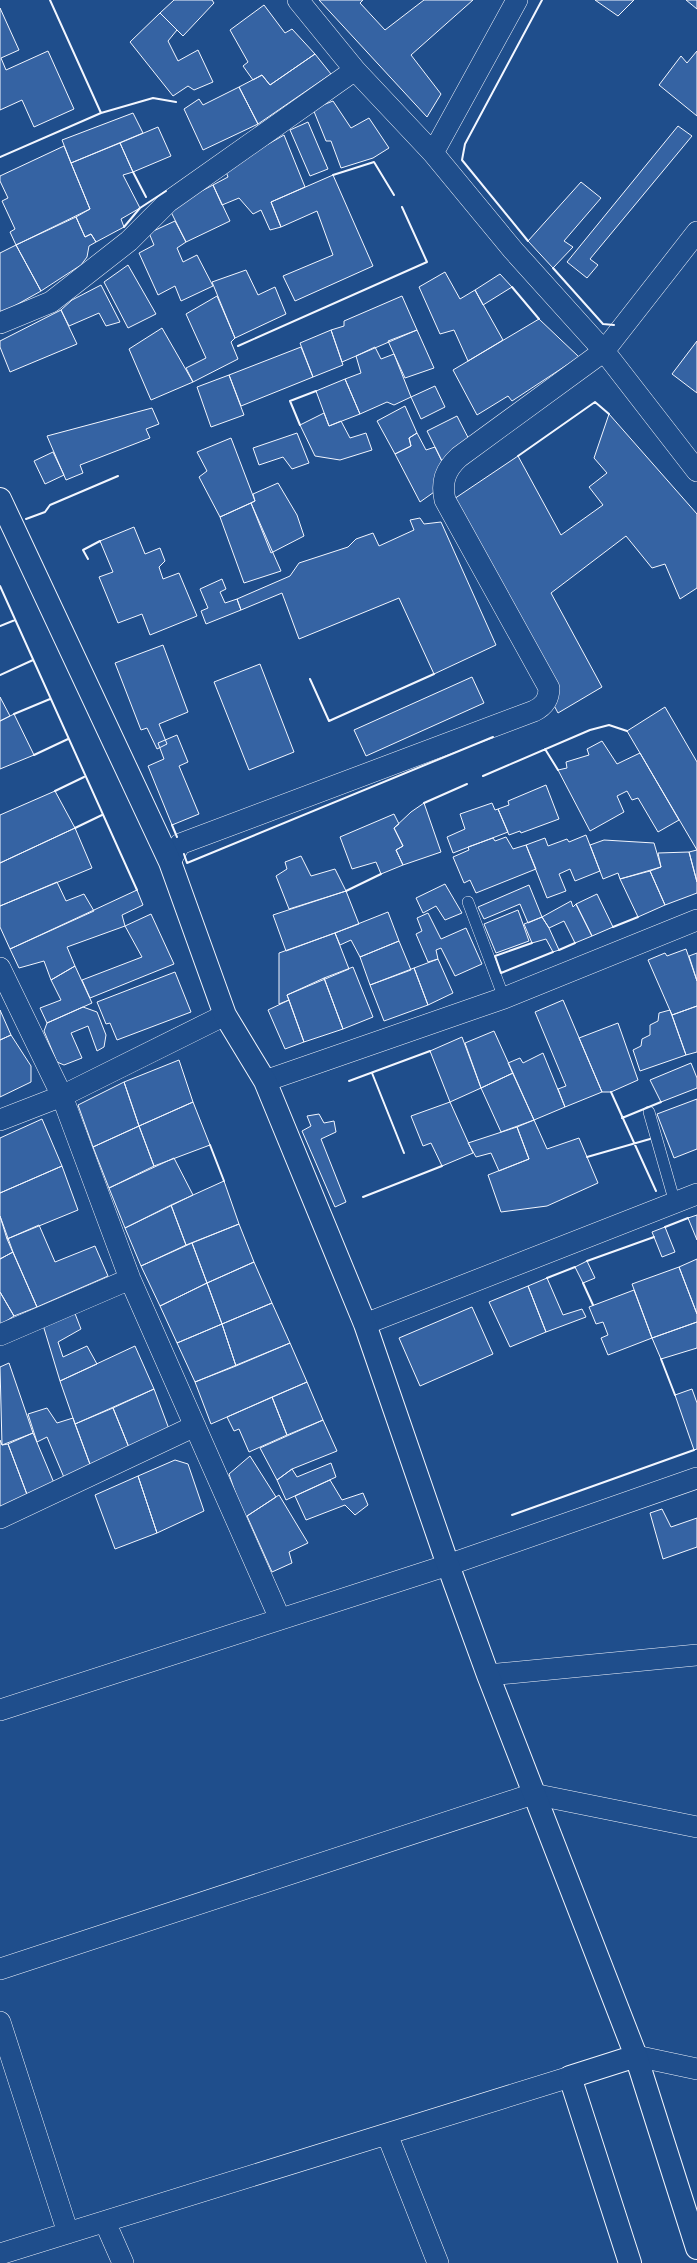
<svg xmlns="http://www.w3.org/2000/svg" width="697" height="2263" viewBox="0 0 697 2263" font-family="'Crimson Pro',serif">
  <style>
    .building { fill: #3563a3; stroke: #f2f6ff }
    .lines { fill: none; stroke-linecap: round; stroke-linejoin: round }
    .service-casing { stroke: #f2f6ff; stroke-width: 12 }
    .minor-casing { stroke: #f2f6ff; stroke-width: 22 }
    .tertiary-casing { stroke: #f2f6ff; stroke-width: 24 }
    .service { stroke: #1f4e8c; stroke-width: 11 }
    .minor { stroke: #1f4e8c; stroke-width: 21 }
    .tertiary { stroke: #1f4e8c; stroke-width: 22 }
    .wall { stroke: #f2f6ff; stroke-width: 2 }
  </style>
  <rect width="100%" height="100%" fill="#1f4e8c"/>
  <path class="building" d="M 174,0 L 212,0 L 214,3 L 183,36 L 160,13 Z
    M 319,0 L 363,0 L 360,3 L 385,30 L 424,0 L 473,0 L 411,55 L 441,94 L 427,117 Z
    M 595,0 L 634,0 L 618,16 Z
    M 686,0 L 697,0 L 697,9 Z
    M 264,5 L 285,33 L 292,29 L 315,54 L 270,85 L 262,75 L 253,80 L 243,66 L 248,62 L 230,30 Z
    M 0,8 L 19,50 L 1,58 L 6,70 L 48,51 L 74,109 L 34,127 L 22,100 L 0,110 Z
    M 160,13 L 177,30 L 168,41 L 178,61 L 198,50 L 213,82 L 194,90 L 188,86 L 173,96 L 130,42 Z
    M 697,51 L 697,116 L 659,85 L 681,56 L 687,63 Z
    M 315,54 L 331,74 L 258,124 L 239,87 L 262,75 L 270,85 Z
    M 239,87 L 258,124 L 203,150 L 184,109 L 199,99 L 203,105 Z
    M 333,101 L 351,128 L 369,118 L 389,148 L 373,158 L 341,168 L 331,141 L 326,141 L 313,109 Z
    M 133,113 L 143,133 L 71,163 L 62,140 Z
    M 308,122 L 328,169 L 310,176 L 290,130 Z
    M 678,126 L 692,136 L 590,259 L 598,265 L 587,278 L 567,262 Z
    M 158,127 L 171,156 L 133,172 L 120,143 Z
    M 284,135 L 305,187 L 271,202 L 281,227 L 270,230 L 261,210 L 253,214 L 239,198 L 222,205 L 213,185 L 228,177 L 225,169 Z
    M 120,143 L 133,172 L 123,175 L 140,208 L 121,219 L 124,227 L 96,242 L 91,234 L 85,237 L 76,217 L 90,209 L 71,163 Z
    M 64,146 L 90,209 L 16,245 L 10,232 L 15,229 L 2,201 L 8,198 L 0,181 L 0,176 Z
    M 333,175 L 373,266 L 295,301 L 283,276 L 333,255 L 317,211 L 281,227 L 271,202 Z
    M 581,182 L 601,198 L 564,241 L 573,247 L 553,268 L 528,241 Z
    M 213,185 L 230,221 L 186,242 L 169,208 Z
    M 76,217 L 85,237 L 91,234 L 96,242 L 89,246 L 87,257 L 81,265 L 41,291 L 16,245 Z
    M 175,221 L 186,242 L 177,248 L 183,262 L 197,255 L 213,286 L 181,301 L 175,286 L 158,295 L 139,253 L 154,245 L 149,233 Z
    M 16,245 L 41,291 L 0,314 L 0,253 Z
    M 128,265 L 156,314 L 128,328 L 104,282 Z
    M 246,270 L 258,295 L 275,287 L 286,314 L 235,338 L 212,282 Z
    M 445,272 L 460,299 L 475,290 L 503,340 L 468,361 L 454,330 L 440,334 L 419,287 Z
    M 500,274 L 512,287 L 483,305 L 475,290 Z
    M 101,285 L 120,322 L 106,326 L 99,313 L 69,326 L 61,310 L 72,300 Z
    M 217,296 L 235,338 L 231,342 L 238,359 L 193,382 L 186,368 L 206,358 L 186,314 Z
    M 402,296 L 417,330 L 342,362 L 331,330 L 344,326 L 344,321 Z
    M 61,310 L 77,344 L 10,372 L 0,347 L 0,341 Z
    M 539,319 L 579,357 L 512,401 L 508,396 L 477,415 L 453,370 Z
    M 162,328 L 193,382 L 151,400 L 129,349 Z
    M 331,330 L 343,365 L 313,377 L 300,343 Z
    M 417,330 L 434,368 L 405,378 L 388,341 Z
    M 697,341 L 697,393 L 672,374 Z
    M 301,347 L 313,377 L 241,406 L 229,375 Z
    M 375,347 L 381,359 L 394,354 L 411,397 L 394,405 L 387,402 L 360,414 L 345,379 L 361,373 L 356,356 Z
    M 229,375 L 244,415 L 211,427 L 197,387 Z
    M 345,379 L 360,414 L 329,426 L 316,391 Z
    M 435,386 L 445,407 L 421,419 L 411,397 Z
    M 405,406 L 417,433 L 409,438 L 411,446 L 395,454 L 377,421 Z
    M 152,408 L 159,424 L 146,429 L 150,438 L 80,465 L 83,473 L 66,480 L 47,436 Z
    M 324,413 L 329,426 L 341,421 L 350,438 L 366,433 L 372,450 L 340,460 L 315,456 L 300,425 Z
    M 609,414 L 697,514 L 697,588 L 680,599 L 665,564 L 652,568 L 626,536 L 551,593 L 602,687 L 558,713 L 448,503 L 518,456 L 561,535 L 603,505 L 589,487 L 607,473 L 594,458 Z
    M 457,416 L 476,453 L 446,469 L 427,431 Z
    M 297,433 L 309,463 L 292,469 L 283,457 L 259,465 L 253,448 Z
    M 417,433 L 426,450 L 435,447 L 451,480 L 420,502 L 395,454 L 411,446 L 409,438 Z
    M 231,438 L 255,501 L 220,517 L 199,477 L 207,471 L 197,452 Z
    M 53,452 L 64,475 L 45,484 L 34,461 Z
    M 278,483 L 297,515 L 304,536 L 271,553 L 251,503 L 255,501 L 253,494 Z
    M 251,503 L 281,571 L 244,583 L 220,517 Z
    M 420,518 L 424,524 L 441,522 L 496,645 L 434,674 L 399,598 L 299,639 L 282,593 L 241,610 L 237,599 L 290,576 L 299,563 L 348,547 L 356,539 L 373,533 L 379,546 L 414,530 L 410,520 Z
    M 134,527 L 145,554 L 160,548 L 165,561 L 159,567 L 163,579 L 179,573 L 197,616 L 150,635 L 142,614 L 118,623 L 99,577 L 113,572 L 100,541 Z
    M 222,579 L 226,589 L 220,592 L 225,603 L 237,599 L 241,610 L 206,624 L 201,611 L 208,608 L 200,589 Z
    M 163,645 L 188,712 L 159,724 L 167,744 L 157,749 L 147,728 L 141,730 L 115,663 Z
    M 260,664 L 294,752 L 249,770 L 214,682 Z
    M 472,677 L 484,703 L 366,756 L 354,730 Z
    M 0,697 L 10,716 L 0,721 Z
    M 665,707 L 697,762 L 697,850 L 627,731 Z
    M 14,714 L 34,755 L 0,769 L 0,721 Z
    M 177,735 L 188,762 L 179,766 L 199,814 L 172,825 L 148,766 L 164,759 L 158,743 Z
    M 602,741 L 617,764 L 640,753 L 679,820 L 658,832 L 638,798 L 632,800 L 627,791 L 617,796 L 624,812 L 590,831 L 558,770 L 567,768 L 566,762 L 589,755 L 587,749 Z
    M 546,785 L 559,819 L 521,833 L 520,831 L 509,835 L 498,809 L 509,805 L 508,801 Z
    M 55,791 L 75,828 L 0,863 L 0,815 Z
    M 424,803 L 441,852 L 403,865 L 396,850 L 403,846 L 394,828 L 411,812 Z
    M 492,803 L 495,810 L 498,809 L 508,832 L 453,853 L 447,837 L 465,829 L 460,814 Z
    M 394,814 L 399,824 L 394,828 L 403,846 L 396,850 L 403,865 L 381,874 L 376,862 L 352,869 L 340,837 Z
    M 75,828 L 92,868 L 0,906 L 0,863 Z
    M 586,835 L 600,871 L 575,881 L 570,869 L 559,874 L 566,891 L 547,898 L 526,845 L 545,838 L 548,846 L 567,839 L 569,842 Z
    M 506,837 L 513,849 L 526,845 L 536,869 L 476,893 L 470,880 L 464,883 L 453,857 L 469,850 L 468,847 L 493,838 L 495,841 Z
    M 604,840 L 654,843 L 661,867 L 620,879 L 618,873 L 603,879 L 590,845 Z
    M 697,850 L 697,882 L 689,852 Z
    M 689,852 L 697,882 L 697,893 L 665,905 L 650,871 L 661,867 L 658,853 Z
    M 301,856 L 311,876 L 335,869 L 346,891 L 289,909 L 276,876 L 287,869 L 285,862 Z
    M 650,871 L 665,905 L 638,917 L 620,879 Z
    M 57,882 L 66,901 L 84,894 L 94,911 L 10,949 L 0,927 L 0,906 Z
    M 445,884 L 462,913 L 445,920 L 436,906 L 423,913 L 416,898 Z
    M 529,885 L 542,917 L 528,923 L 520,904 L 484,919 L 478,907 Z
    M 137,890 L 143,905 L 122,915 L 125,926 L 67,947 L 75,966 L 51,980 L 44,961 L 19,968 L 10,949 Z
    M 346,891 L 359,924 L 286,951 L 273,915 Z
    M 597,894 L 613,927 L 592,936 L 576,904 Z
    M 571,901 L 573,907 L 576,904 L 592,936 L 575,943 L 564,921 L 549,928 L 542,917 Z
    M 518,910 L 529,941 L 496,953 L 484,924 Z
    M 388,912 L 399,941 L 360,957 L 351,940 L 340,945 L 335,933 Z
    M 428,913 L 441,939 L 466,928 L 482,964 L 455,976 L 441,948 L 436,950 L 438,959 L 428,962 L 416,934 L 422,931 L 417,918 Z
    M 151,914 L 174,964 L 90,998 L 82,980 L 142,957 L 125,926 Z
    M 542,917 L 549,928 L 559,950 L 553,952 L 546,939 L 532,943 L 524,924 Z
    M 335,933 L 349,969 L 287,995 L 289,1000 L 279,1004 L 279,953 Z
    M 399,941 L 411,970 L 370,985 L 360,957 Z
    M 686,949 L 697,981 L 697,1006 L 672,1015 L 648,960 L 665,953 L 667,956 Z
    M 697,953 L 697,981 L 689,956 Z
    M 438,959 L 453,993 L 428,1005 L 414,968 Z
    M 75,966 L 92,1003 L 47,1023 L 40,1008 L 61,1000 L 51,980 Z
    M 353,967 L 373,1017 L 343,1029 L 324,978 Z
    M 414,968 L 428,1005 L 384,1021 L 370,985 Z
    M 175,972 L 191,1012 L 117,1040 L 110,1023 L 106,1024 L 97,1002 Z
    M 324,978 L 343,1029 L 304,1042 L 287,995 Z
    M 289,1000 L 304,1042 L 285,1049 L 268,1010 Z
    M 563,1000 L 602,1092 L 565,1107 L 558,1089 L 566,1086 L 535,1012 Z
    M 697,1006 L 697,1052 L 686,1055 L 672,1015 Z
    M 83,1007 L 97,1012 L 106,1035 L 104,1047 L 97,1051 L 88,1026 L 71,1033 L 82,1058 L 64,1065 L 57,1062 L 44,1031 L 47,1023 Z
    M 0,1010 L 11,1035 L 0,1040 Z
    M 670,1010 L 686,1055 L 640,1071 L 633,1050 L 641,1046 L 642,1039 L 650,1035 L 650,1025 L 658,1021 L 659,1013 Z
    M 618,1023 L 638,1080 L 611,1092 L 602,1092 L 579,1038 Z
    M 494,1031 L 513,1073 L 481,1088 L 465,1043 Z
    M 11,1035 L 31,1066 L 31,1082 L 0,1097 L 0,1040 Z
    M 462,1037 L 481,1088 L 450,1102 L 430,1051 Z
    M 543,1053 L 565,1107 L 534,1120 L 508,1063 L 520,1058 L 523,1063 Z
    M 179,1060 L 193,1102 L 139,1126 L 124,1082 Z
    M 691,1063 L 697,1078 L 697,1088 L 661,1102 L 650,1080 Z
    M 513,1073 L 534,1120 L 501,1132 L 481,1088 Z
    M 124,1082 L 139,1126 L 93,1147 L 78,1105 Z
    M 697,1099 L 697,1149 L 674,1158 L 657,1114 Z
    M 193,1102 L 210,1145 L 154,1166 L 139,1126 Z
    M 450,1102 L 473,1153 L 442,1166 L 431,1143 L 423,1146 L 411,1116 Z
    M 319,1114 L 324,1123 L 334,1121 L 336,1132 L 321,1139 L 346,1202 L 335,1207 L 302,1131 L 311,1126 L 307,1116 Z
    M 42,1119 L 62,1166 L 0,1193 L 0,1138 Z
    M 534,1120 L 547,1149 L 579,1138 L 598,1183 L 547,1206 L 501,1212 L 488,1175 L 529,1159 L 517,1127 Z
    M 139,1126 L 154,1166 L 109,1188 L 93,1147 Z
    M 517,1127 L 529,1159 L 499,1171 L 491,1153 L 476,1157 L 468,1143 Z
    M 174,1158 L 193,1195 L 125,1228 L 109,1188 Z
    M 62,1166 L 78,1210 L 7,1239 L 0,1216 L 0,1193 Z
    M 224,1181 L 239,1224 L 186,1245 L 171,1205 Z
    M 171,1205 L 186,1245 L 141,1266 L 125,1228 Z
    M 697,1215 L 697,1240 L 688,1218 Z
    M 0,1216 L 13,1252 L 0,1259 Z
    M 239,1224 L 254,1262 L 207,1283 L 192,1243 Z
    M 39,1225 L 55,1262 L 95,1246 L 108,1276 L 37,1307 L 7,1239 Z
    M 665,1227 L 675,1252 L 662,1257 L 652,1232 Z
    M 192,1243 L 207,1283 L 160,1306 L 141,1266 Z
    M 13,1252 L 37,1307 L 14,1316 L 0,1292 L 0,1259 Z
    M 697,1259 L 697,1314 L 679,1267 Z
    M 587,1261 L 595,1278 L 583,1283 L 575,1267 Z
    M 254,1262 L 272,1303 L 222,1324 L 207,1283 Z
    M 679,1267 L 697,1314 L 697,1322 L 652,1338 L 632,1284 Z
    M 547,1278 L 563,1315 L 582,1309 L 586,1317 L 546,1332 L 528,1286 Z
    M 207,1283 L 222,1324 L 177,1343 L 160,1306 Z
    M 528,1286 L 546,1332 L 510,1347 L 489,1302 Z
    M 634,1290 L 652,1338 L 608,1355 L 601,1338 L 608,1335 L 603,1322 L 596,1324 L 589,1307 Z
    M 0,1292 L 14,1316 L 0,1325 Z
    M 272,1303 L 290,1343 L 236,1366 L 222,1324 Z
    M 472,1307 L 493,1354 L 420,1386 L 399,1338 Z
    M 74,1311 L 81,1329 L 58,1342 L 63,1357 L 87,1346 L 97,1364 L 60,1381 L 43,1325 Z
    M 697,1322 L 697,1348 L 661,1359 L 652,1338 Z
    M 222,1324 L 236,1366 L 195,1382 L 177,1343 Z
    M 290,1343 L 307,1382 L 211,1424 L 195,1382 Z
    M 135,1346 L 154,1389 L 75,1424 L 60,1381 Z
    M 9,1363 L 33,1433 L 2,1445 L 0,1367 Z
    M 307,1382 L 323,1420 L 287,1435 L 272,1397 Z
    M 154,1389 L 172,1437 L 132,1455 L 113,1408 Z
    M 692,1389 L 697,1403 L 697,1449 L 694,1450 L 675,1395 Z
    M 272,1397 L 287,1435 L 249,1452 L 239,1429 L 234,1431 L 227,1417 Z
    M 47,1408 L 57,1423 L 73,1418 L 94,1475 L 68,1487 L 47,1437 L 37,1442 L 28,1414 Z
    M 113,1408 L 132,1455 L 94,1475 L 75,1424 Z
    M 323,1420 L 337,1451 L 292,1469 L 277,1480 L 260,1448 Z
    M 33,1433 L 57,1490 L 31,1505 L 8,1444 Z
    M 0,1440 L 2,1445 L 8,1444 L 31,1505 L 0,1521 Z
    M 250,1456 L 276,1497 L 244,1518 L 229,1474 Z
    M 175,1460 L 188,1464 L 204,1511 L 157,1533 L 138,1476 Z
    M 331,1463 L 336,1477 L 286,1500 L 277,1480 L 292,1469 L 297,1477 Z
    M 138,1476 L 157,1533 L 115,1549 L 95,1495 Z
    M 330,1480 L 342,1500 L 363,1493 L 368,1505 L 355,1515 L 345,1505 L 306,1520 L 295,1496 Z
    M 279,1495 L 308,1543 L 289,1552 L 292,1563 L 272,1572 L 247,1516 Z
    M 662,1509 L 671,1527 L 697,1518 L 697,1547 L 663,1559 L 650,1513 Z"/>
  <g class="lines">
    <defs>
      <path id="service" d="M 468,902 L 504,998
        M 649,1112 L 675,1203"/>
      <path id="minor" d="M 298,0 L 355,70 L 433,153 L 513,250 L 604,351 L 697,471
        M 433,153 L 517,0
        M 0,323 L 51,302 L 129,241 L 168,202 L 355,70
        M 170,862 L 180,844 L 534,711 C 544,706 549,700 549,688 L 445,500 C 441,482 445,470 459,457 L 604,351 L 697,232
        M 0,968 L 62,1096 L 130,1279 L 280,1619
        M 265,1081 L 504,998 L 697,920
        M 0,1120 L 62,1096 L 225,1015
        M 365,1324 L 697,1194
        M 0,1335 L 130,1279
        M 0,1518 L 195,1426
        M 488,1675 L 697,1655
        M 0,1710 L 448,1565 L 697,1478
        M 0,1969 L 533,1794 L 697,1827
        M 0,2022 L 68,2233
        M 636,2056 L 697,2069
        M 387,2134 L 438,2263
        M 105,2222 L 123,2263
        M 0,2254 L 570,2077"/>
      <path id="tertiary" d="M 0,499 L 170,862 L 225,1015 L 265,1081 L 365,1324 L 448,1565 L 488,1675 L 636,2056 L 697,2248
        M 630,2263 L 570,2077 L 636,2056"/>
    </defs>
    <use href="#service" class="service-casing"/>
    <use href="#minor" class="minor-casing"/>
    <use href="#tertiary" class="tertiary-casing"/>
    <use href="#service" class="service"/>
    <use href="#minor" class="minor"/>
    <use href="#tertiary" class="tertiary"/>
    <path class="wall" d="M 101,113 L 153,98 L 176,102
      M 0,157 L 101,113 L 50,0
      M 133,172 L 146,197
      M 333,175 L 374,162 L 394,195
      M 124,227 L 140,208 L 166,191
      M 528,241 L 462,160 L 465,144 L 542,0
      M 553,268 L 603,324 L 614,325
      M 512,287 L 539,319
      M 238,346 L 427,262 L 402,207
      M 300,425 L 290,401 L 316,391
      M 518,456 L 595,402 L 609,414
      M 26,519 L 45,512 L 50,505 L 118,476
      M 88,559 L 83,550 L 100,541
      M 0,586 L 137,890
      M 0,626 L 15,620
      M 0,675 L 33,660
      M 310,679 L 329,721 L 434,674
      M 14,714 L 50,699
      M 545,749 L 558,770
      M 34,755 L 68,739
      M 483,776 L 590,730 L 609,725 L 627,731
      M 55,791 L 84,777
      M 424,803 L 467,784
      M 172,825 L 177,837
      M 75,828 L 102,815
      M 184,854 L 187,863 L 493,737
      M 346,891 L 381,874
      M 613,927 L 638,917
      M 532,943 L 495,956 L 501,973 L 553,952
      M 559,950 L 575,943
      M 372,1073 L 404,1153
      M 349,1081 L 430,1051
      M 611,1092 L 656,1191
      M 622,1118 L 661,1102
      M 210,1145 L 224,1181
      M 587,1157 L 650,1139
      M 363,1197 L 442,1166
      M 665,1227 L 688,1218
      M 587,1261 L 654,1237
      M 547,1278 L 575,1267
      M 583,1283 L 593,1305
      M 661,1359 L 675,1395
      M 512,1515 L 694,1450"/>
  </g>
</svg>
